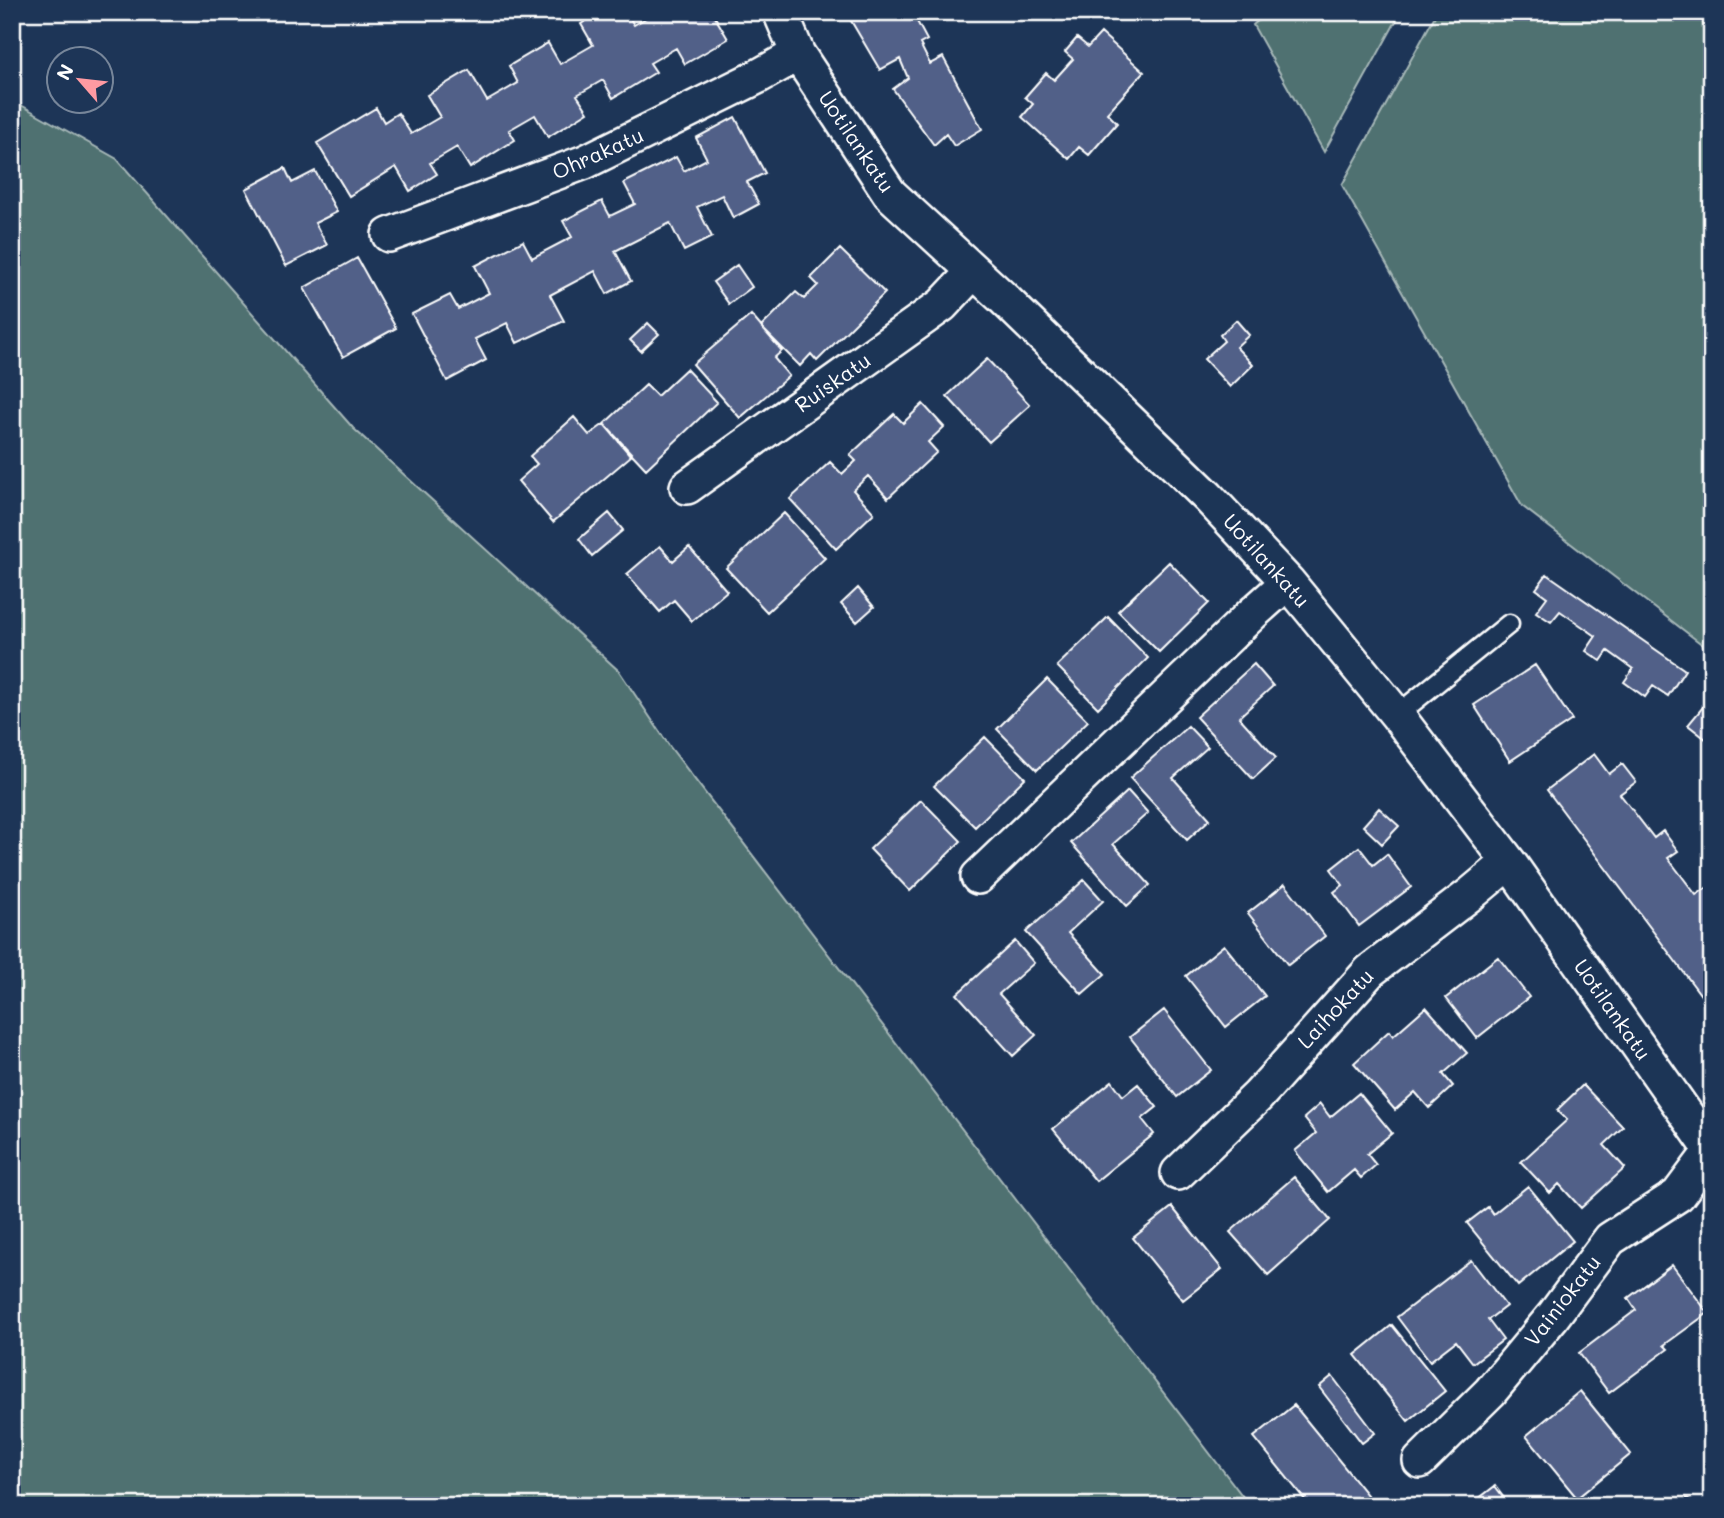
<svg xmlns="http://www.w3.org/2000/svg" width="1724" height="1518" viewBox="0 0 1724 1518" font-family="Mali,sans-serif">
  <style>
    .green { fill: #4f7171; stroke: #a7b8b8; stroke-width: 2 }
    .building { fill: #516088; stroke: #fff; stroke-width: 2 }
    .lines { fill: none; stroke-linecap: round; stroke-linejoin: round }
    .service-casing { stroke: #fff; stroke-width: 23 }
    .minor-casing { stroke: #fff; stroke-width: 38 }
    .service { stroke: #1d3557; stroke-width: 18 }
    .minor { stroke: #1d3557; stroke-width: 33 }
    .labels { text-anchor: middle; stroke-width: 5; stroke-linejoin: round; paint-order: stroke }
    .street-label { font-size: 21px; fill: #fff; stroke: #1d3557 }
  </style>
  <rect width="100%" height="100%" fill="#1d3557"/>
  <filter id="ink" filterUnits="userSpaceOnUse"><feTurbulence type="fractalNoise" baseFrequency=".0143" numOctaves="2"/><feDisplacementMap in="SourceGraphic" scale="14" xChannelSelector="R" yChannelSelector="G"/><feConvolveMatrix kernelMatrix="1 2 1 2 8 2 1 2 1" color-interpolation-filters="sRGB"/></filter>
  <g filter="url(#ink)">
    <path class="green" d="M 1268,12 L 1401,12 L 1324,152 L 1253,25 Z
      M 1437,12 L 1701,12 L 1712,64 L 1712,652 L 1522,506 L 1342,185 Z
      M 12,100 L 117,159 L 353,428 L 619,671 L 670,747 L 1250,1506 L 12,1506 Z"/>
    <path class="building" d="M 600,12 L 626,12 L 634,25 L 656,12 L 712,12 L 728,39 L 685,64 L 676,48 L 650,63 L 656,72 L 613,98 L 603,80 L 577,95 L 588,112 L 548,137 L 535,115 L 509,130 L 515,140 L 470,168 L 457,147 L 430,163 L 437,174 L 410,191 L 396,167 L 349,196 L 317,143 L 376,108 L 384,122 L 398,113 L 411,134 L 440,117 L 427,95 L 469,70 L 487,101 L 518,83 L 509,66 L 548,43 L 560,64 L 593,45 L 581,24 Z
      M 850,12 L 912,12 L 927,40 L 920,44 L 930,64 L 943,57 L 982,129 L 954,146 L 946,134 L 934,145 L 893,89 L 908,78 L 900,59 L 880,70 L 847,14 Z
      M 1101,33 L 1144,72 L 1107,113 L 1117,123 L 1089,155 L 1079,147 L 1069,159 L 1022,117 L 1033,104 L 1025,97 L 1046,73 L 1054,80 L 1073,59 L 1065,52 L 1077,38 L 1088,47 Z
      M 735,117 L 765,173 L 747,182 L 759,204 L 733,218 L 722,195 L 697,207 L 712,237 L 684,251 L 670,223 L 615,251 L 631,281 L 607,294 L 595,271 L 550,295 L 564,321 L 517,343 L 507,323 L 475,339 L 486,360 L 447,381 L 412,314 L 450,295 L 458,309 L 489,293 L 475,266 L 523,241 L 532,258 L 572,237 L 563,221 L 602,201 L 610,216 L 635,204 L 624,183 L 676,157 L 684,171 L 707,159 L 696,138 Z
      M 285,168 L 292,183 L 315,171 L 337,212 L 315,223 L 327,245 L 286,266 L 246,189 Z
      M 840,249 L 885,293 L 817,361 L 811,354 L 800,366 L 761,327 L 796,292 L 804,299 L 818,285 L 811,278 Z
      M 357,258 L 396,328 L 343,357 L 304,288 Z
      M 737,265 L 752,287 L 729,304 L 713,282 Z
      M 751,315 L 782,351 L 774,358 L 789,376 L 740,418 L 693,364 Z
      M 1236,320 L 1249,335 L 1236,347 L 1253,365 L 1230,387 L 1204,359 L 1224,341 L 1220,335 Z
      M 648,323 L 659,334 L 641,351 L 630,340 Z
      M 987,359 L 1030,405 L 989,442 L 947,396 Z
      M 686,369 L 717,402 L 646,469 L 604,424 L 646,385 L 657,396 Z
      M 923,404 L 944,427 L 928,442 L 937,452 L 888,498 L 868,476 L 853,490 L 874,513 L 836,549 L 790,499 L 830,462 L 842,474 L 856,461 L 850,455 L 894,414 L 903,423 Z
      M 574,417 L 589,435 L 604,424 L 631,456 L 553,522 L 518,481 L 537,464 L 530,456 Z
      M 609,513 L 623,530 L 592,556 L 579,539 Z
      M 784,513 L 825,558 L 767,612 L 726,568 Z
      M 660,546 L 673,561 L 689,547 L 727,591 L 692,621 L 674,600 L 660,612 L 627,574 Z
      M 1169,562 L 1209,603 L 1159,652 L 1118,611 Z
      M 1547,574 L 1685,670 L 1668,696 L 1653,686 L 1645,697 L 1624,682 L 1633,669 L 1608,651 L 1601,661 L 1586,651 L 1596,636 L 1560,611 L 1551,622 L 1536,612 L 1547,597 L 1536,589 Z
      M 858,588 L 874,607 L 857,622 L 841,604 Z
      M 1108,617 L 1148,658 L 1098,708 L 1057,666 Z
      M 1254,664 L 1273,686 L 1239,717 L 1276,758 L 1253,779 L 1196,717 Z
      M 1535,665 L 1572,720 L 1510,761 L 1474,705 Z
      M 1047,679 L 1088,721 L 1037,770 L 997,729 Z
      M 1712,696 L 1712,744 L 1688,725 Z
      M 1188,726 L 1208,747 L 1173,778 L 1210,819 L 1187,840 L 1130,778 Z
      M 985,737 L 1025,778 L 975,827 L 934,786 Z
      M 1594,754 L 1609,774 L 1622,764 L 1636,782 L 1620,794 L 1654,838 L 1663,831 L 1678,851 L 1668,858 L 1696,895 L 1708,887 L 1712,891 L 1712,1010 L 1547,790 Z
      M 1128,791 L 1148,813 L 1113,844 L 1150,885 L 1127,906 L 1071,843 Z
      M 921,800 L 961,841 L 910,891 L 870,849 Z
      M 1379,808 L 1399,826 L 1382,844 L 1363,826 Z
      M 1359,847 L 1373,865 L 1387,854 L 1411,887 L 1359,926 L 1334,892 L 1343,885 L 1331,869 Z
      M 1084,880 L 1103,901 L 1068,933 L 1105,974 L 1082,994 L 1026,932 Z
      M 1285,884 L 1325,936 L 1288,965 L 1248,913 Z
      M 1015,941 L 1034,963 L 999,994 L 1036,1035 L 1013,1056 L 957,994 Z
      M 1224,945 L 1265,996 L 1226,1027 L 1186,976 Z
      M 1498,957 L 1529,997 L 1477,1038 L 1446,998 Z
      M 1426,1007 L 1467,1053 L 1443,1074 L 1453,1086 L 1429,1108 L 1415,1092 L 1395,1110 L 1354,1063 L 1389,1031 L 1393,1036 Z
      M 1164,1010 L 1211,1070 L 1177,1097 L 1130,1037 Z
      M 1112,1081 L 1123,1096 L 1138,1084 L 1157,1107 L 1142,1119 L 1154,1134 L 1096,1181 L 1053,1129 Z
      M 1583,1085 L 1623,1127 L 1604,1145 L 1625,1168 L 1581,1208 L 1559,1184 L 1550,1193 L 1521,1162 L 1567,1120 L 1557,1110 Z
      M 1359,1093 L 1392,1133 L 1367,1154 L 1376,1165 L 1361,1178 L 1354,1170 L 1328,1192 L 1295,1151 L 1316,1133 L 1304,1118 L 1320,1104 L 1330,1117 Z
      M 1294,1177 L 1330,1220 L 1268,1275 L 1230,1232 Z
      M 1528,1186 L 1573,1241 L 1518,1286 L 1467,1223 L 1488,1207 L 1493,1214 Z
      M 1172,1207 L 1222,1269 L 1183,1300 L 1133,1238 Z
      M 1471,1260 L 1506,1306 L 1488,1320 L 1503,1340 L 1473,1363 L 1456,1341 L 1430,1361 L 1397,1317 Z
      M 1672,1265 L 1708,1313 L 1664,1345 L 1668,1349 L 1609,1393 L 1579,1353 L 1636,1310 L 1628,1298 Z
      M 1392,1325 L 1445,1391 L 1408,1421 L 1355,1355 Z
      M 1332,1376 L 1375,1433 L 1362,1443 L 1319,1387 Z
      M 1580,1391 L 1631,1454 L 1577,1498 L 1526,1436 Z
      M 1294,1405 L 1368,1496 L 1356,1506 L 1310,1506 L 1254,1437 Z
      M 1495,1486 L 1510,1506 L 1469,1506 Z
      M 1687,1498 L 1700,1506 L 1683,1506 Z"/>
    <g class="lines">
      <defs>
        <path id="service" d="M 1397,715 L 1509,624"/>
        <path id="minor" d="M 780,12 L 798,54 L 890,194 L 1002,297 L 1208,497 L 1288,582 L 1397,715 L 1509,862 L 1712,1151
          M 389,235 L 585,162 L 757,77 L 798,54
          M 687,487 L 942,305 L 973,272
          M 978,877 L 1252,614 L 1288,582
          M 1178,1173 L 1258,1096 L 1370,971 L 1472,893 L 1509,862
          M 1420,1461 L 1490,1392 L 1553,1316 L 1610,1239 L 1678,1195 L 1711,1151"/>
      </defs>
      <use href="#service" class="service-casing"/>
      <use href="#minor" class="minor-casing"/>
      <use href="#service" class="service"/>
      <use href="#minor" class="minor"/>
    </g>
  </g>
  <g class="labels">
    <g class="street-label">
      <text transform="translate(856 142) rotate(56)" y="7">Uotilankatu</text>
      <text transform="translate(598 154) rotate(-24)" y="7">Ohrakatu</text>
      <text transform="translate(833 383) rotate(-35)" y="7">Ruiskatu</text>
      <text transform="translate(1266 561) rotate(48)" y="7">Uotilankatu</text>
      <text transform="translate(1336 1009) rotate(-47)" y="7">Laihokatu</text>
      <text transform="translate(1612 1010) rotate(55)" y="7">Uotilankatu</text>
      <text transform="translate(1563 1301) rotate(-52)" y="7">Vainiokatu</text>
    </g>
  </g>
  <rect width="1724" height="1518" fill="none" stroke="#1d3557" stroke-width="42"/>
  <rect x="21" y="21" width="1682" height="1476" fill="none" stroke="#fff" stroke-width="2.5" filter="url(#ink)"/>
  <g transform="translate(80 80) rotate(298)"><circle r="33" fill="#1d3557" stroke="#77869a" stroke-width="2"/>
  <path d="M0-5L12 26L0 18L-12 26Z" fill="#ff9aa2"/>
  <text y="-10" font-size="19" font-weight="bold" text-anchor="middle" fill="#ffffff">N</text>
  </g>
</svg>
